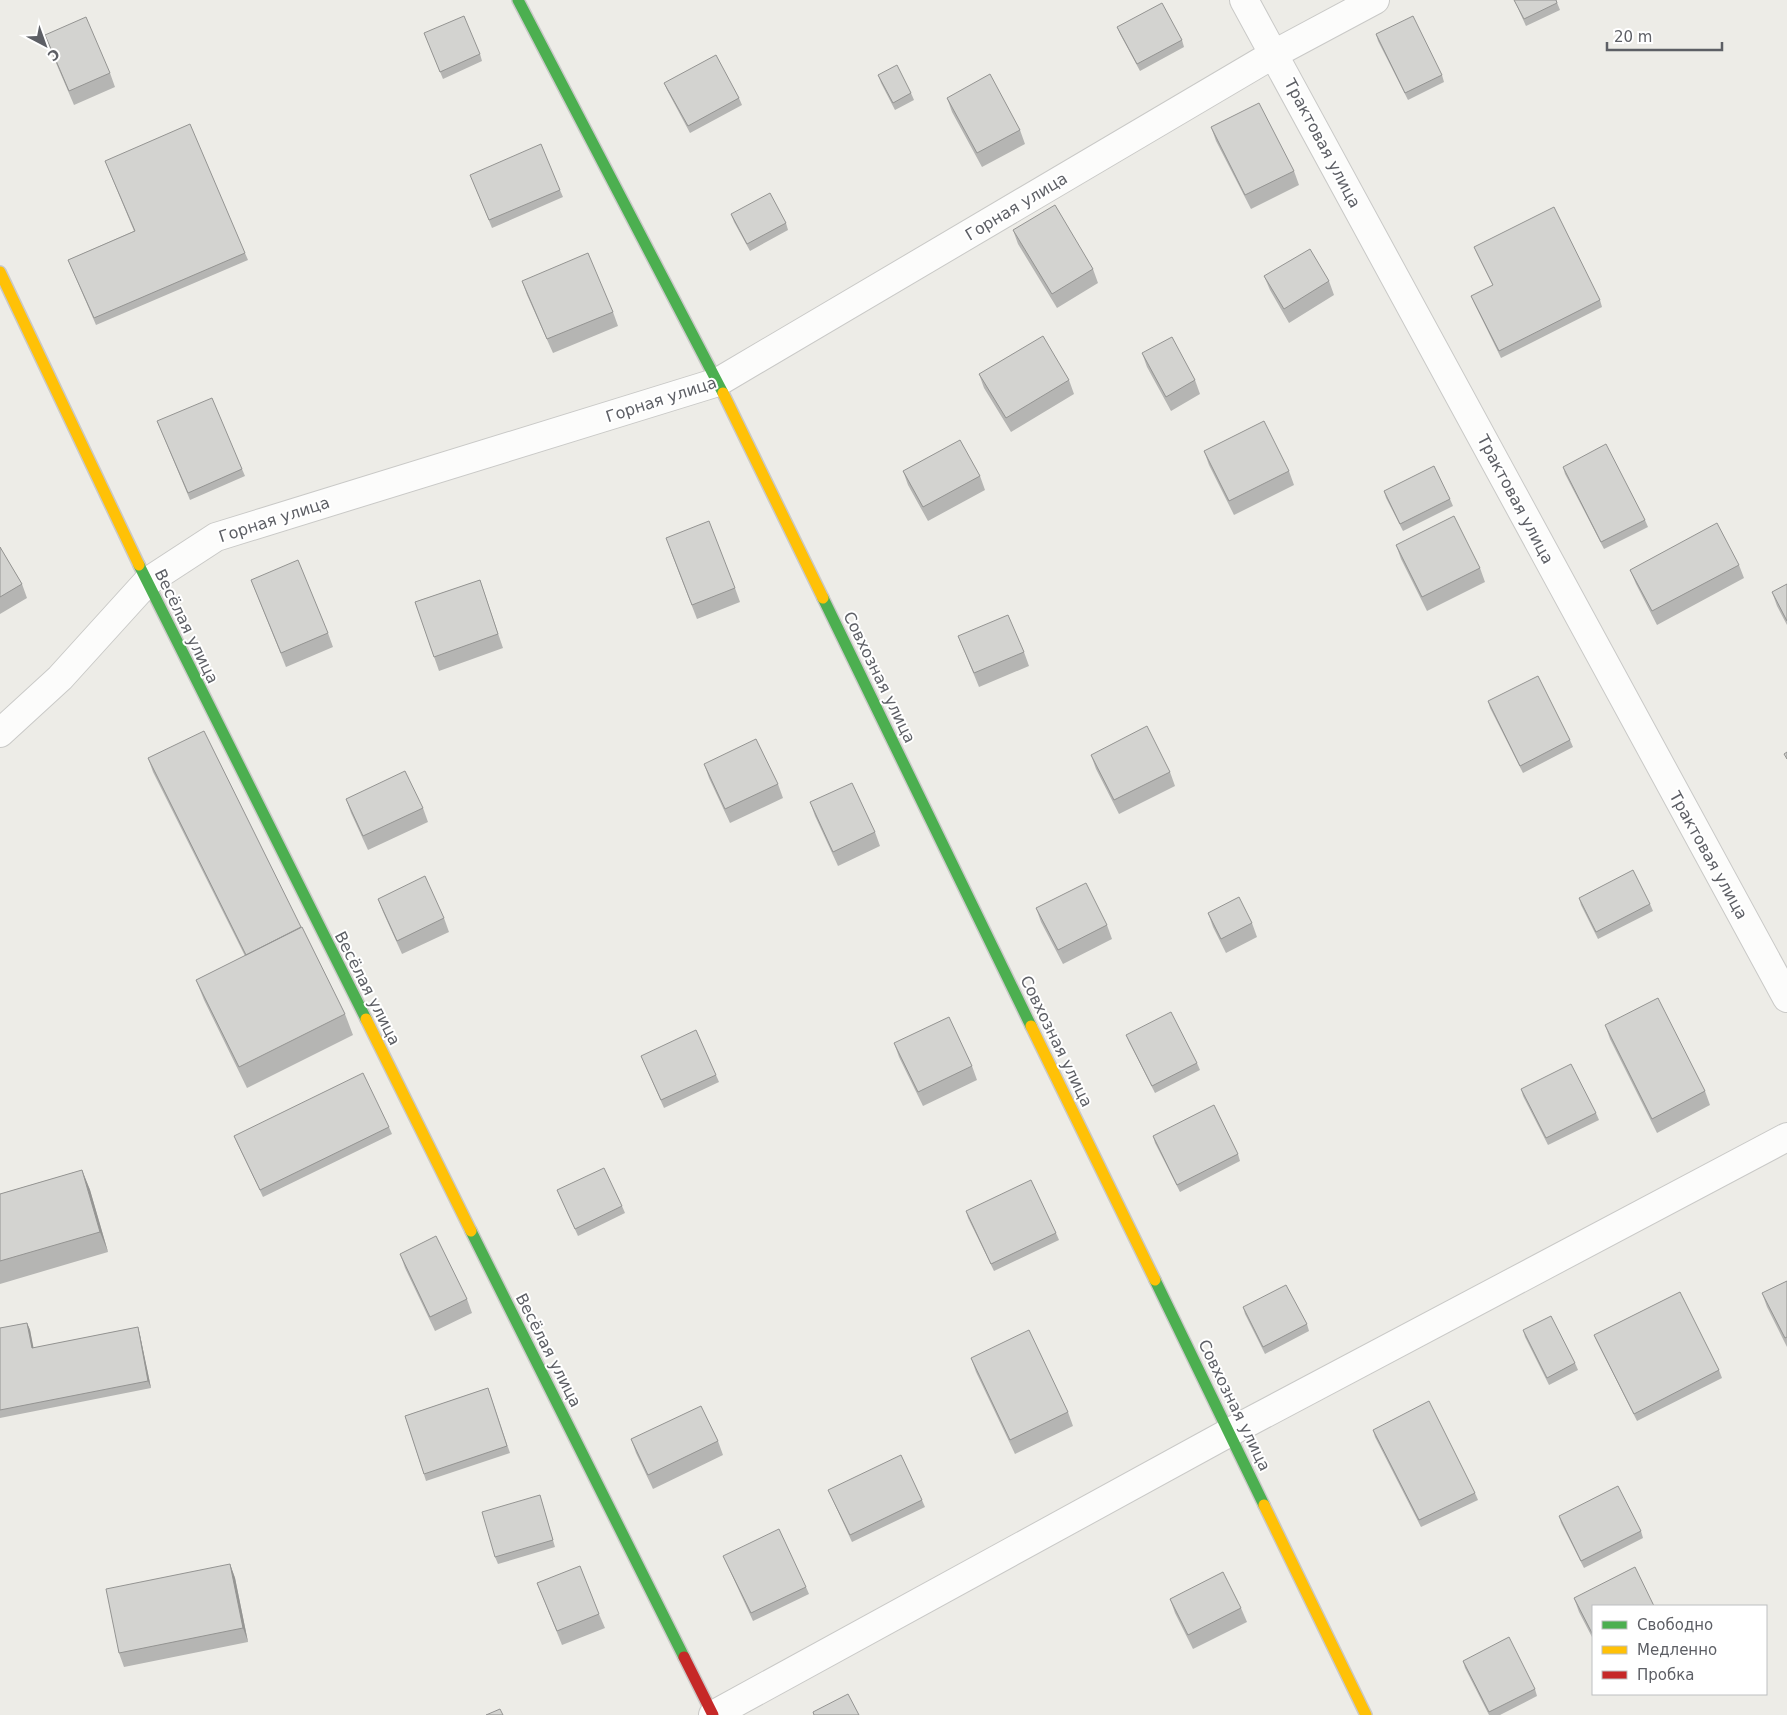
<svg xmlns="http://www.w3.org/2000/svg" width="1787" height="1715" viewBox="0 0 1787 1715" font-family="'DejaVu Sans',sans-serif">
  <style>
    .lines { fill: none; stroke-linecap: round; stroke-linejoin: round }
    .street-casing { stroke: #c9c9c7; stroke-width: 30 }
    .fast-casing { stroke: #cac9c8; stroke-width: 14 }
    .slow-casing { stroke: #cac9c8; stroke-width: 14 }
    .jam-casing { stroke: #cac9c8; stroke-width: 14 }
    .street { stroke: #fcfcfb; stroke-width: 28 }
    .fast { stroke: #4caf50; stroke-width: 11 }
    .slow { stroke: #ffc107; stroke-width: 11 }
    .jam { stroke: #c62828; stroke-width: 11 }
    .wall { fill: #b5b5b3 }
    .shaded-wall { fill: #949492 }
    .building { fill: #d3d3d0; stroke: #949492 }
    .labels { text-anchor: middle; stroke-width: 4; stroke-linejoin: round; paint-order: stroke }
    .street-label { font-size: 16px; fill: #5d5f65; stroke: #fff }
  </style>
  <rect width="100%" height="100%" fill="#edece7"/>
  <g class="lines">
    <defs>
      <path id="street" d="M 1244,0 L 1787,998
        M 0,733 L 60,678 L 147,582 L 216,537 L 718,382 L 1274,54 L 1375,0
        M 713,1715 L 1230,1432 L 1787,1137"/>
      <path id="fast" d="M 518,0 L 723,393
        M 139,565 L 366,1019
        M 823,598 L 1031,1026
        M 471,1231 L 684,1657
        M 1155,1280 L 1264,1505"/>
      <path id="slow" d="M 0,272 L 139,565
        M 723,393 L 823,598
        M 366,1019 L 471,1231
        M 1031,1026 L 1155,1280
        M 1264,1505 L 1366,1715"/>
      <path id="jam" d="M 684,1657 L 713,1715"/>
    </defs>
    <use href="#street" class="street-casing"/>
    <use href="#fast" class="fast-casing"/>
    <use href="#slow" class="slow-casing"/>
    <use href="#jam" class="jam-casing"/>
    <use href="#street" class="street"/>
    <use href="#fast" class="fast"/>
    <use href="#slow" class="slow"/>
    <use href="#jam" class="jam"/>
  </g>
  <path class="wall" d="M 1514,0 L 1556,0 L 1560,10 L 1526,26 Z
    M 1117,27 L 1182,40 L 1184,47 L 1140,71 L 1120,34 Z
    M 424,33 L 480,54 L 482,61 L 443,79 Z
    M 1376,34 L 1442,75 L 1444,82 L 1408,100 L 1378,41 Z
    M 45,35 L 110,73 L 115,87 L 74,105 L 50,49 Z
    M 878,75 L 911,93 L 914,100 L 895,110 L 881,83 Z
    M 664,83 L 739,98 L 742,105 L 690,133 L 667,90 Z
    M 947,98 L 1020,130 L 1025,144 L 982,167 L 952,112 Z
    M 1211,127 L 1294,171 L 1299,185 L 1251,209 L 1216,141 Z
    M 105,161 L 245,253 L 248,260 L 96,325 L 68,260 L 134,231 Z
    M 473,182 L 560,190 L 563,197 L 492,228 Z
    M 731,214 L 786,223 L 788,230 L 750,251 L 734,222 Z
    M 1013,230 L 1093,269 L 1098,283 L 1057,308 L 1018,244 Z
    M 1474,247 L 1600,300 L 1602,307 L 1501,358 L 1474,303 L 1471,296 L 1493,286 L 1477,254 Z
    M 1264,276 L 1329,281 L 1334,295 L 1289,323 L 1270,290 Z
    M 522,281 L 613,312 L 618,326 L 553,353 L 527,295 Z
    M 1142,353 L 1195,380 L 1200,394 L 1171,411 L 1147,367 Z
    M 979,374 L 1069,380 L 1074,394 L 1011,432 L 984,388 Z
    M 157,421 L 242,469 L 245,476 L 190,500 Z
    M 1204,451 L 1289,471 L 1294,485 L 1234,515 L 1209,465 Z
    M 1563,467 L 1645,520 L 1648,527 L 1604,549 L 1565,474 Z
    M 903,471 L 980,476 L 985,490 L 928,521 L 908,485 Z
    M 1384,491 L 1450,499 L 1453,506 L 1403,531 L 1386,498 Z
    M 1396,545 L 1480,568 L 1485,582 L 1427,611 L 1401,559 Z
    M 0,547 L 22,584 L 27,598 L 0,614 Z
    M 671,552 L 735,588 L 740,602 L 697,619 Z
    M 1739,565 L 1744,578 L 1657,625 L 1636,584 L 1630,570 Z
    M 251,580 L 328,633 L 333,647 L 286,667 Z
    M 480,580 L 503,648 L 439,671 L 415,602 Z
    M 1787,584 L 1787,625 L 1777,606 L 1772,592 Z
    M 958,636 L 1024,652 L 1029,666 L 979,687 Z
    M 1488,701 L 1570,740 L 1573,747 L 1523,773 L 1490,708 Z
    M 1091,755 L 1170,772 L 1175,786 L 1119,814 L 1096,769 Z
    M 148,758 L 345,1014 L 353,1035 L 247,1088 L 204,1000 L 196,980 L 245,956 L 153,772 Z
    M 704,764 L 778,784 L 783,798 L 730,823 L 709,778 Z
    M 346,799 L 423,808 L 428,822 L 368,850 L 351,813 Z
    M 810,802 L 875,832 L 880,846 L 838,866 L 815,816 Z
    M 1579,898 L 1650,904 L 1653,911 L 1598,939 L 1581,905 Z
    M 378,899 L 444,918 L 449,932 L 402,954 L 383,912 Z
    M 1036,908 L 1107,925 L 1112,939 L 1063,964 L 1041,922 Z
    M 1208,913 L 1252,923 L 1257,937 L 1226,953 L 1213,927 Z
    M 1605,1025 L 1705,1091 L 1710,1105 L 1657,1133 L 1610,1039 Z
    M 1126,1035 L 1197,1063 L 1200,1070 L 1155,1093 L 1129,1042 Z
    M 894,1043 L 972,1066 L 977,1080 L 923,1106 L 899,1057 Z
    M 641,1056 L 716,1075 L 719,1082 L 664,1108 Z
    M 1521,1089 L 1596,1113 L 1599,1120 L 1548,1145 L 1523,1096 Z
    M 389,1127 L 392,1134 L 263,1197 L 237,1143 L 234,1136 Z
    M 1153,1136 L 1238,1154 L 1240,1161 L 1180,1192 L 1155,1143 Z
    M 82,1170 L 90,1190 L 108,1252 L 0,1284 L 0,1194 Z
    M 557,1190 L 622,1206 L 625,1213 L 578,1236 Z
    M 966,1211 L 1056,1233 L 1059,1240 L 994,1271 L 968,1218 Z
    M 400,1254 L 467,1299 L 472,1313 L 435,1331 L 405,1268 Z
    M 1787,1281 L 1787,1347 L 1767,1307 L 1762,1293 Z
    M 1243,1307 L 1307,1324 L 1309,1331 L 1265,1354 L 1245,1314 Z
    M 27,1323 L 30,1330 L 33,1348 L 138,1327 L 140,1335 L 151,1388 L 0,1418 L 0,1328 Z
    M 1523,1330 L 1575,1363 L 1578,1370 L 1549,1385 L 1525,1337 Z
    M 1594,1335 L 1719,1370 L 1722,1378 L 1637,1421 L 1597,1342 Z
    M 971,1358 L 1068,1412 L 1073,1426 L 1015,1454 L 976,1372 Z
    M 488,1388 L 510,1453 L 426,1481 L 405,1416 Z
    M 1373,1430 L 1475,1493 L 1478,1500 L 1421,1527 L 1375,1437 Z
    M 631,1439 L 718,1441 L 723,1455 L 653,1489 L 636,1453 Z
    M 828,1490 L 922,1500 L 925,1507 L 852,1542 Z
    M 542,1502 L 555,1547 L 498,1564 L 495,1557 Z
    M 1559,1516 L 1641,1531 L 1643,1538 L 1584,1568 L 1561,1523 Z
    M 723,1556 L 806,1587 L 809,1594 L 753,1621 Z
    M 230,1564 L 235,1578 L 248,1642 L 124,1667 L 119,1653 Z
    M 537,1583 L 599,1614 L 605,1628 L 562,1645 Z
    M 1574,1598 L 1593,1606 L 1593,1639 L 1579,1612 Z
    M 1170,1599 L 1241,1608 L 1247,1622 L 1193,1649 L 1175,1613 Z
    M 1463,1661 L 1535,1689 L 1537,1696 L 1500,1715 L 1489,1715 L 1465,1668 Z"/>
  <path class="shaded-wall" d="M 82,1170 L 90,1190 L 108,1252 L 100,1232 Z
    M 27,1323 L 30,1330 L 35,1355 L 32,1348 Z
    M 138,1327 L 140,1335 L 151,1388 L 148,1381 Z
    M 230,1564 L 235,1578 L 248,1642 L 243,1628 Z"/>
  <path class="building" d="M 1514,0 L 1556,0 L 1557,3 L 1524,19 Z
    M 1162,3 L 1182,40 L 1137,64 L 1117,27 Z
    M 464,16 L 480,54 L 440,72 L 424,33 Z
    M 1413,16 L 1442,75 L 1405,93 L 1376,34 Z
    M 86,17 L 110,73 L 69,91 L 45,35 Z
    M 716,55 L 739,98 L 688,126 L 664,83 Z
    M 897,65 L 911,93 L 893,103 L 878,75 Z
    M 990,74 L 1020,130 L 977,153 L 947,98 Z
    M 1259,103 L 1294,171 L 1245,195 L 1211,127 Z
    M 190,124 L 245,253 L 94,318 L 68,260 L 135,231 L 105,161 Z
    M 541,144 L 560,190 L 489,220 L 470,175 Z
    M 770,193 L 786,223 L 747,244 L 731,214 Z
    M 1055,205 L 1093,269 L 1052,294 L 1013,230 Z
    M 1554,207 L 1600,300 L 1499,351 L 1471,296 L 1493,285 L 1474,247 Z
    M 1310,249 L 1329,281 L 1284,309 L 1264,276 Z
    M 588,253 L 613,312 L 547,339 L 522,281 Z
    M 1043,336 L 1069,380 L 1006,418 L 979,374 Z
    M 1172,337 L 1195,380 L 1166,397 L 1142,353 Z
    M 212,398 L 242,469 L 188,493 L 157,421 Z
    M 1264,421 L 1289,471 L 1229,501 L 1204,451 Z
    M 960,440 L 980,476 L 923,507 L 903,471 Z
    M 1606,444 L 1645,520 L 1601,542 L 1563,467 Z
    M 1434,466 L 1450,499 L 1400,524 L 1384,491 Z
    M 1454,516 L 1480,568 L 1422,597 L 1396,545 Z
    M 709,521 L 735,588 L 692,605 L 666,538 Z
    M 1717,523 L 1739,565 L 1652,611 L 1630,570 Z
    M 0,547 L 22,584 L 0,597 Z
    M 298,560 L 328,633 L 281,653 L 251,580 Z
    M 480,580 L 498,634 L 434,657 L 415,602 Z
    M 1787,584 L 1787,621 L 1772,592 Z
    M 1008,615 L 1024,652 L 974,673 L 958,636 Z
    M 1538,676 L 1570,740 L 1520,766 L 1488,701 Z
    M 1147,726 L 1170,772 L 1114,800 L 1091,755 Z
    M 204,731 L 301,927 L 246,955 L 148,758 Z
    M 756,739 L 778,784 L 725,809 L 704,764 Z
    M 1787,752 L 1787,759 L 1784,754 Z
    M 405,771 L 423,808 L 363,836 L 346,799 Z
    M 852,783 L 875,832 L 833,852 L 810,802 Z
    M 1633,870 L 1650,904 L 1596,932 L 1579,898 Z
    M 425,876 L 444,918 L 397,941 L 378,899 Z
    M 1086,883 L 1107,925 L 1058,950 L 1036,908 Z
    M 1239,897 L 1252,923 L 1221,939 L 1208,913 Z
    M 302,927 L 345,1014 L 239,1067 L 196,980 Z
    M 1658,998 L 1705,1091 L 1652,1119 L 1605,1025 Z
    M 1171,1012 L 1197,1063 L 1152,1086 L 1126,1035 Z
    M 949,1017 L 972,1066 L 918,1092 L 894,1043 Z
    M 696,1030 L 716,1075 L 661,1100 L 641,1056 Z
    M 1571,1064 L 1596,1113 L 1546,1138 L 1521,1089 Z
    M 363,1073 L 389,1127 L 260,1190 L 234,1136 Z
    M 1214,1105 L 1238,1154 L 1177,1185 L 1153,1136 Z
    M 604,1168 L 622,1206 L 575,1229 L 557,1190 Z
    M 82,1170 L 100,1232 L 0,1261 L 0,1194 Z
    M 1031,1180 L 1056,1233 L 991,1264 L 966,1211 Z
    M 436,1236 L 467,1299 L 430,1317 L 400,1254 Z
    M 1787,1281 L 1787,1337 L 1785,1338 L 1762,1293 Z
    M 1286,1285 L 1307,1324 L 1263,1347 L 1243,1307 Z
    M 1680,1292 L 1719,1370 L 1634,1414 L 1594,1335 Z
    M 1551,1316 L 1575,1363 L 1547,1378 L 1523,1330 Z
    M 27,1323 L 32,1348 L 138,1327 L 148,1381 L 0,1410 L 0,1328 Z
    M 1029,1330 L 1068,1412 L 1010,1440 L 971,1358 Z
    M 488,1388 L 507,1446 L 424,1474 L 405,1416 Z
    M 1429,1401 L 1475,1493 L 1419,1520 L 1373,1430 Z
    M 701,1406 L 718,1441 L 648,1475 L 631,1439 Z
    M 901,1455 L 922,1500 L 850,1535 L 828,1490 Z
    M 1618,1486 L 1641,1531 L 1581,1561 L 1559,1516 Z
    M 540,1495 L 553,1540 L 495,1557 L 482,1512 Z
    M 779,1529 L 806,1587 L 751,1613 L 723,1556 Z
    M 230,1564 L 243,1628 L 119,1653 L 106,1589 Z
    M 580,1566 L 599,1614 L 557,1631 L 537,1583 Z
    M 1635,1567 L 1654,1606 L 1593,1606 L 1593,1635 L 1574,1598 Z
    M 1223,1572 L 1241,1608 L 1188,1635 L 1170,1599 Z
    M 1509,1637 L 1535,1689 L 1489,1712 L 1463,1661 Z
    M 848,1694 L 859,1715 L 814,1715 L 813,1712 Z
    M 500,1709 L 503,1715 L 486,1715 Z"/>
  <g class="labels">
    <g class="street-label">
      <text transform="translate(1323 143) rotate(62)" y="6">Трактовая улица</text>
      <text transform="translate(1016 206) rotate(-31)" y="6">Горная улица</text>
      <text transform="translate(661 399) rotate(-18)" y="6">Горная улица</text>
      <text transform="translate(1516 499) rotate(62)" y="6">Трактовая улица</text>
      <text transform="translate(274 519) rotate(-18)" y="6">Горная улица</text>
      <text transform="translate(187 626) rotate(64)" y="6">Весёлая улица</text>
      <text transform="translate(880 677) rotate(64)" y="6">Совхозная улица</text>
      <text transform="translate(1709 855) rotate(61)" y="6">Трактовая улица</text>
      <text transform="translate(368 988) rotate(63)" y="6">Весёлая улица</text>
      <text transform="translate(1057 1041) rotate(64)" y="6">Совхозная улица</text>
      <text transform="translate(549 1350) rotate(63)" y="6">Весёлая улица</text>
      <text transform="translate(1235 1405) rotate(64)" y="6">Совхозная улица</text>
    </g>
  </g>
  <rect x="1592" y="1605" width="175" height="90" fill="#ffffff" stroke="#bebfc1"/>
  <rect x="1602" y="1621" width="25" height="8" fill="#4caf50" stroke="#bebfc1"/>
  <text x="1637" y="1630" font-size="15" fill="#5d5f65">Свободно</text>
  <rect x="1602" y="1646" width="25" height="8" fill="#ffc107" stroke="#bebfc1"/>
  <text x="1637" y="1655" font-size="15" fill="#5d5f65">Медленно</text>
  <rect x="1602" y="1671" width="25" height="8" fill="#c62828" stroke="#bebfc1"/>
  <text x="1637" y="1680" font-size="15" fill="#5d5f65">Пробка</text>
  <g transform="translate(45 45) rotate(139)" stroke="#ffffff" stroke-width="4" paint-order="stroke">
  <path d="M0-4L9 19L0 12L-9 19Z" fill="#5d5f65"/>
  <text y="-8" font-size="14" font-weight="bold" text-anchor="middle" fill="#5d5f65">С</text>
  </g>
  <path d="M1607 42v8h115v-8" fill="none" stroke="#5d5f65" stroke-width="2.5"/>
  <text x="1614" y="42" font-size="15" fill="#5d5f65" stroke="#ffffff" stroke-width="4" paint-order="stroke">20 m</text>
</svg>
